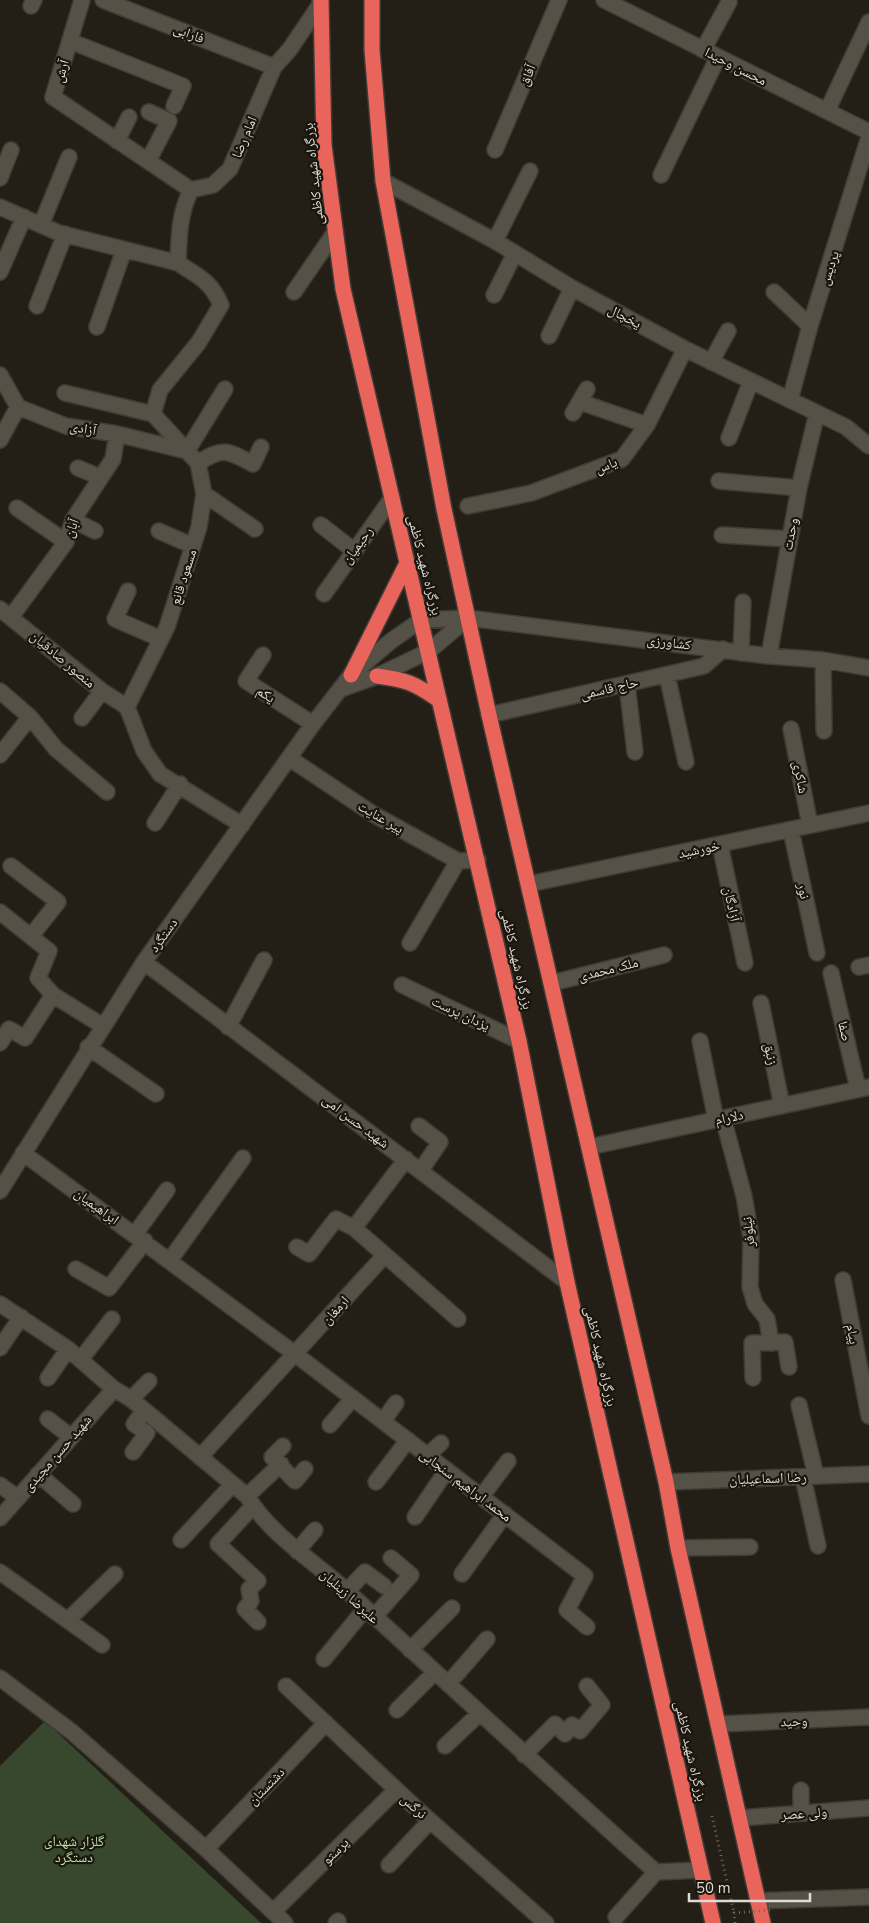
<svg xmlns="http://www.w3.org/2000/svg" width="869" height="1923" viewBox="0 0 869 1923" font-family="'Nunito Sans','Noto Naskh Arabic',sans-serif">
  <style>
    .green { fill: #38482f }
    .lines { fill: none; stroke-linecap: round; stroke-linejoin: round }
    .minor-casing { stroke: #3f3b35; stroke-width: 18 }
    .highway-casing { stroke: #3f3b35; stroke-width: 18 }
    .path { stroke: #6d6861; stroke-width: 3; stroke-dasharray: 1 4; stroke-linecap: butt }
    .minor { stroke: #565147; stroke-width: 15 }
    .highway { stroke: #e9645a; stroke-width: 15 }
    .path-bridge { stroke: #6d6861; stroke-width: 3; stroke-dasharray: 1 4; stroke-linecap: butt }
    .labels { text-anchor: middle; stroke-width: 4.5; stroke-linejoin: round; paint-order: stroke }
    .street-label { font-size: 14px; fill: #dedad5; stroke: #1a160d }
    .park-label { font-size: 14px; fill: #bde3a7; stroke: #1a160d }
  </style>
  <rect width="100%" height="100%" fill="#241f16"/>
  <path class="green" d="M 45,1721 L 261,1923 L 0,1923 L 0,1766 Z"/>
  <g class="lines">
    <defs>
      <path id="minor" d="M 82,0 L 53,97 L 191,190
        M 103,0 L 274,67
        M 604,0 L 869,132
        M 31,6 L 34,0
        M 70,41 L 183,86 L 174,106
        M 703,50 L 729,2
        M 827,111 L 869,22
        M 117,141 L 129,117
        M 495,150 L 559,0
        M 148,161 L 169,121 L 149,112
        M 661,175 L 718,57
        M 0,178 L 11,150
        M 383,181 L 495,241 L 572,288 L 685,349 L 846,427 L 869,446
        M 0,207 L 59,233 L 178,263
        M 41,225 L 69,157
        M 495,241 L 530,171
        M 0,272 L 24,217
        M 294,292 L 335,232
        M 774,292 L 810,326
        M 494,295 L 515,253
        M 37,306 L 65,234
        M 97,327 L 124,250
        M 549,336 L 572,288
        M 711,362 L 728,331
        M 0,375 L 18,407 L 66,426 L 117,434 L 187,451 L 225,389
        M 65,393 L 153,414
        M 790,400 L 810,326 L 869,137
        M 580,402 L 647,425
        M 573,413 L 587,389
        M 729,438 L 751,381
        M 0,440 L 18,407
        M 198,463 C 223,447 227,450 253,464 L 261,447
        M 78,468 L 100,477
        M 719,481 L 799,488
        M 204,494 L 255,529
        M 468,506 L 531,493 L 622,459 L 647,425 L 685,349
        M 17,508 L 66,542
        M 73,520 L 95,531
        M 321,525 L 353,550
        M 159,531 L 193,546
        M 722,535 L 789,539
        M 128,591 L 115,619 L 161,639
        M 324,594 L 392,498
        M 0,609 L 102,691 L 127,707
        M 11,617 L 66,542 L 73,520 L 113,459 L 117,434
        M 741,653 L 743,602
        M 263,655 L 246,681 L 313,724
        M 769,656 L 799,488 L 817,413
        M 823,660 L 824,731
        M 667,675 L 686,762
        M 627,684 L 635,752
        M 341,689 L 377,676 L 429,651 L 468,618
        M 0,691 L 30,717 L 56,749 L 107,792
        M 489,715 L 704,666 L 723,649
        M 82,718 L 102,691
        M 791,729 L 810,825
        M 0,755 L 30,717
        M 289,758 L 373,814 L 458,861 L 478,860
        M 155,823 L 180,784
        M 242,825 L 160,774 L 144,751 L 127,707 L 167,627 L 199,527 L 204,494 L 198,463 L 153,414 L 160,390 L 199,342 L 221,305 C 211,281 199,277 178,263 C 179,237 179,214 191,190 L 213,185 L 230,169 L 274,67 L 290,49 L 321,3 L 320,0
        M 791,830 L 817,953
        M 720,844 L 745,963
        M 11,866 L 58,902 L 31,936
        M 529,884 L 869,813
        M 0,912 L 49,951 L 38,978 L 53,995 L 103,1026
        M 410,943 L 458,861
        M 144,962 L 567,1282
        M 859,967 L 869,965
        M 831,973 L 858,1089
        M 552,983 L 664,955
        M 402,985 L 519,1041
        M 761,1003 L 782,1106
        M 228,1027 L 264,960
        M 700,1041 L 716,1120
        M 0,1043 L 9,1029 L 25,1038 L 53,995
        M 88,1047 L 156,1094
        M 723,1118 L 744,1196 L 751,1237 L 750,1287 L 755,1304 L 767,1319 L 771,1343
        M 419,1126 L 440,1142 L 421,1170
        M 589,1147 L 869,1087
        M 23,1153 L 295,1354 L 585,1576 L 567,1610 L 587,1627
        M 0,1191 L 144,962 L 313,724 L 351,675 L 391,641 L 421,620 L 468,618 L 769,656 L 823,660 L 869,668
        M 135,1234 L 167,1190
        M 297,1247 L 309,1254 L 336,1219 L 354,1228
        M 385,1255 L 458,1319
        M 170,1260 L 243,1158
        M 76,1269 L 109,1288 L 145,1241
        M 843,1280 L 869,1416
        M 0,1304 L 68,1349 L 114,1389 L 131,1399 L 247,1496 C 270,1535 315,1562 348,1592 C 450,1685 552,1780 656,1872 L 701,1870
        M 0,1348 L 21,1317
        M 81,1359 L 112,1319
        M 48,1378 L 68,1349
        M 753,1378 L 752,1343 L 785,1342 L 789,1367
        M 131,1399 L 149,1381
        M 799,1405 L 816,1476
        M 48,1419 L 71,1437
        M 383,1421 L 396,1403
        M 330,1425 L 353,1398
        M 283,1446 L 272,1457 L 295,1481 L 305,1469
        M 133,1452 L 147,1433 L 134,1424 L 144,1411
        M 428,1455 L 441,1443
        M 200,1457 L 385,1255 L 354,1228 L 406,1159
        M 38,1474 L 73,1504
        M 803,1477 L 818,1546
        M 376,1482 L 408,1440
        M 666,1482 L 869,1474
        M 0,1485 L 18,1498
        M 247,1496 L 281,1464
        M 482,1496 L 508,1461
        M 253,1506 L 218,1544 L 258,1581 L 249,1589 L 251,1601 L 245,1609 L 258,1622
        M 415,1517 L 447,1470
        M 0,1518 L 114,1389
        M 181,1540 L 232,1485
        M 678,1548 L 750,1547
        M 297,1551 L 315,1530
        M 0,1572 L 102,1645
        M 462,1574 L 505,1514
        M 347,1591 L 365,1572 L 384,1586
        M 374,1617 L 411,1575 L 391,1558
        M 68,1620 L 115,1574
        M 410,1650 L 452,1608
        M 324,1659 L 365,1609
        M 0,1678 L 72,1732 L 206,1849 L 285,1923
        M 448,1684 L 487,1639
        M 286,1686 L 418,1810 L 546,1923
        M 397,1710 L 435,1672
        M 719,1724 L 869,1717
        M 445,1746 L 479,1714
        M 524,1755 L 555,1724 L 565,1734 L 572,1725 L 580,1731 L 602,1705 L 587,1686
        M 801,1790 L 801,1813
        M 740,1818 L 869,1808
        M 206,1849 L 326,1723
        M 389,1865 L 430,1821
        M 758,1901 L 869,1897
        M 273,1912 L 396,1790
        M 616,1917 L 656,1872
        M 336,1923 L 338,1921"/>
      <path id="highway" d="M 321,0 L 324,145 L 343,289 L 519,1041 L 567,1282 L 713,1923
        M 372,0 L 372,50 L 383,181 L 444,509 L 489,715 L 666,1482 L 678,1548 L 763,1923
        M 351,675 L 406,565
        M 377,676 C 407,680 414,683 439,700"/>
    </defs>
    <use href="#minor" class="minor-casing"/>
    <use href="#highway" class="highway-casing"/>
    <path class="path" d="M 712,1816 L 734,1913"/>
    <use href="#minor" class="minor"/>
    <use href="#highway" class="highway"/>
    <path class="path-bridge" d="M 735,1923 L 734,1913 L 771,1910"/>
  </g>
  <g class="labels">
    <g class="street-label">
      <text transform="translate(189 33) rotate(21)" y="5">فارابی</text>
      <text transform="translate(736 66) rotate(27)" y="5">محسن وحیدا</text>
      <text transform="translate(61 71) rotate(-73)" y="5">آرش</text>
      <text transform="translate(527 75) rotate(-67)" y="5">آفاق</text>
      <text transform="translate(244 137) rotate(-67)" y="5">امام رضا</text>
      <text transform="translate(313 174) rotate(-96)" y="5">بزرگراه شهید کاظمی</text>
      <text transform="translate(829 268) rotate(-72)" y="5">پردیس</text>
      <text transform="translate(625 316) rotate(28)" y="5">یخچال</text>
      <text transform="translate(83 428) rotate(10)" y="5">آزادی</text>
      <text transform="translate(606 465) rotate(-21)" y="5">یاس</text>
      <text transform="translate(71 528) rotate(-69)" y="5">آبان</text>
      <text transform="translate(790 534) rotate(-79)" y="5">وحدت</text>
      <text transform="translate(357 545) rotate(-54)" y="5">رحیمیان</text>
      <text transform="translate(425 565) rotate(76)" y="5">بزرگراه شهید کاظمی</text>
      <text transform="translate(183 577) rotate(-72)" y="5">مسعود قانع</text>
      <text transform="translate(669 642) rotate(7)" y="5">کشاورزی</text>
      <text transform="translate(63 659) rotate(40)" y="5">منصور صادقیان</text>
      <text transform="translate(609 688) rotate(-13)" y="5">حاج قاسمی</text>
      <text transform="translate(266 694) rotate(32)" y="5">یکم</text>
      <text transform="translate(801 777) rotate(79)" y="5">شاکری</text>
      <text transform="translate(381 817) rotate(30)" y="5">پیر عنایت</text>
      <text transform="translate(699 849) rotate(-12)" y="5">خورشید</text>
      <text transform="translate(804 891) rotate(78)" y="5">نور</text>
      <text transform="translate(732 904) rotate(78)" y="5">آزادگان</text>
      <text transform="translate(163 935) rotate(-54)" y="5">دستگرد</text>
      <text transform="translate(517 959) rotate(77)" y="5">بزرگراه شهید کاظمی</text>
      <text transform="translate(608 969) rotate(-14)" y="5">ملک محمدی</text>
      <text transform="translate(461 1013) rotate(25)" y="5">یزدان پرست</text>
      <text transform="translate(845 1031) rotate(77)" y="5">صفا</text>
      <text transform="translate(771 1054) rotate(79)" y="5">زنبق</text>
      <text transform="translate(729 1117) rotate(-12)" y="5">دلارام</text>
      <text transform="translate(356 1121) rotate(37)" y="5">شهید حسن امی</text>
      <text transform="translate(97 1206) rotate(36)" y="5">ابراهیمیان</text>
      <text transform="translate(748 1232) rotate(-96)" y="5">نیلوفر</text>
      <text transform="translate(335 1310) rotate(-48)" y="5">ارمغان</text>
      <text transform="translate(853 1334) rotate(79)" y="5">پیام</text>
      <text transform="translate(601 1356) rotate(77)" y="5">بزرگراه شهید کاظمی</text>
      <text transform="translate(57 1453) rotate(-49)" y="5">شهید حسن مجیدی</text>
      <text transform="translate(768 1478) rotate(-2)" y="5">رضا اسماعیلیان</text>
      <text transform="translate(466 1485) rotate(37)" y="5">محمد ابراهیم سنجابی</text>
      <text transform="translate(350 1596) rotate(42)" y="5">علیرضا زینلیان</text>
      <text transform="translate(794 1721) rotate(-2)" y="5">وحید</text>
      <text transform="translate(691 1751) rotate(77)" y="5">بزرگراه شهید کاظمی</text>
      <text transform="translate(266 1786) rotate(-46)" y="5">دشتستان</text>
      <text transform="translate(414 1806) rotate(42)" y="5">نرگس</text>
      <text transform="translate(804 1813) rotate(-4)" y="5">ولی عصر</text>
      <text transform="translate(335 1851) rotate(-45)" y="5">پرستو</text>
    </g>
    <g class="park-label">
      <text x="74" y="1846">گلزار شهدای<tspan x="74" dy="16">دستگرد</tspan></text>
    </g>
  </g>
  <path d="M689 1893v8h121v-8" fill="none" stroke="#dedad5" stroke-width="2.5"/>
  <text x="696" y="1893" font-size="15" fill="#dedad5" stroke="#1a160d" stroke-width="4" paint-order="stroke">50 m</text>
</svg>
